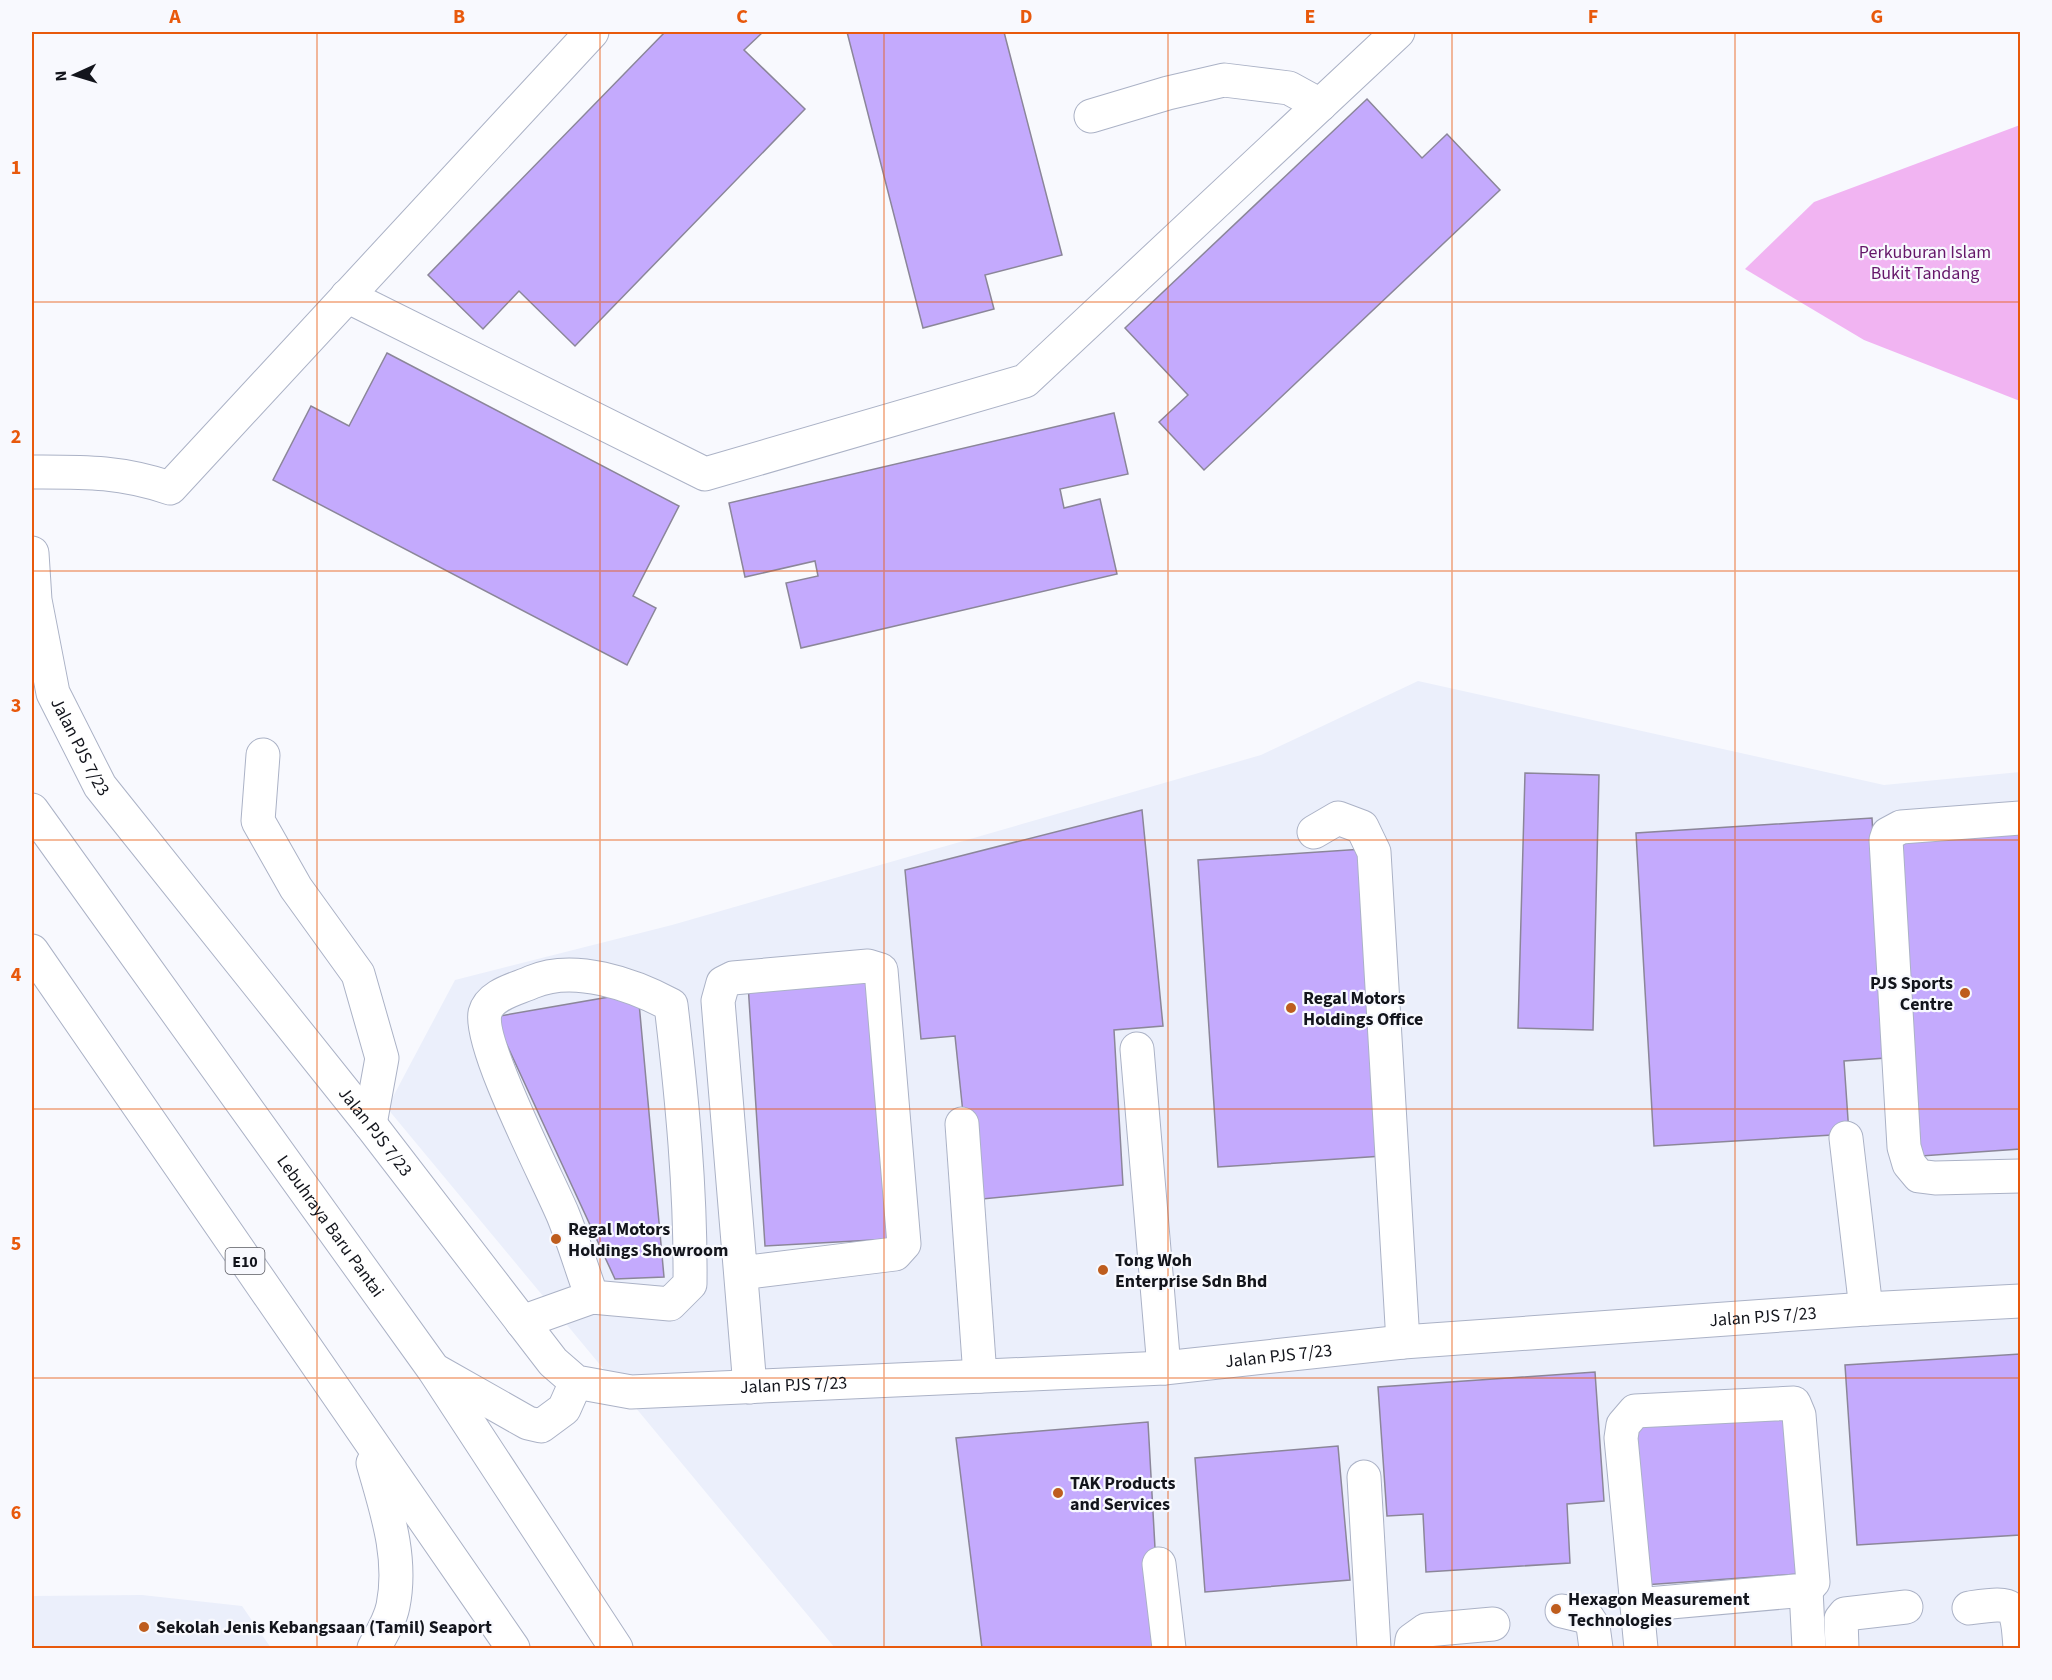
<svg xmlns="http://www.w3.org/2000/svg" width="2052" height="1680" viewBox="0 0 2052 1680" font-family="'Source Sans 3',sans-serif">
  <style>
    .built { fill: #ebeffb }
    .green { fill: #f1b4f2 }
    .building { fill: #c4aafd; stroke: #8b8699; stroke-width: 1.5 }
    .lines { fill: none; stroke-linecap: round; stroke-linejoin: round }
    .minor-casing { stroke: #abb2c6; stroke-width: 35 }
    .highway-casing { stroke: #abb2c6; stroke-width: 35 }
    .minor { stroke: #fff; stroke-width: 33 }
    .highway { stroke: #fff; stroke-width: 33 }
    .grid { fill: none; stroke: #e8590c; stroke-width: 1.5; stroke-opacity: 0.55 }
    .poi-dot { fill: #be5d1e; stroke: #f8f9fe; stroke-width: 2 }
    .labels { text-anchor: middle; stroke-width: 4.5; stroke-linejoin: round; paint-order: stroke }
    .shield { fill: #f8f9fe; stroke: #585960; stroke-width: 1.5 }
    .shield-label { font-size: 16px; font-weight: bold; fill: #13151c }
    .park-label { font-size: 18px; fill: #651669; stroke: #f8f9fe }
    .street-label { font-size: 18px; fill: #13151c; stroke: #f8f9fe }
    .poi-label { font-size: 18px; font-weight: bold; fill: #13151c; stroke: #f8f9fe; text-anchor: start }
    .neatline { fill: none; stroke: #e8590c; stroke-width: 2 }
    .grid-label { font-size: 20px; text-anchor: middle; font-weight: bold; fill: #e8590c }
  </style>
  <rect width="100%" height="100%" fill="#f8f9fe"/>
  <path class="built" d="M 1418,681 L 1884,785 L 2020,772 L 2020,1648 L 835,1648 L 387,1108 L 455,980 L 672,925 L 1261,755 Z
    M 142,1595 L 242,1606 L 271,1648 L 32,1648 L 32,1596 Z"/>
  <path class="green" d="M 2020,125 L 2020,401 L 1864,340 L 1745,269 L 1814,202 Z"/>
  <path class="building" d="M 665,32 L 763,32 L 744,50 L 805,109 L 575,346 L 519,291 L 483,329 L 428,275 Z
    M 847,32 L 1004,32 L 1062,255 L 985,275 L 994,309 L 923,328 Z
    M 1367,99 L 1422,158 L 1447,134 L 1500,190 L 1204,470 L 1159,422 L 1188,395 L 1125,328 Z
    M 387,353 L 679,506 L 633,596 L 656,608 L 627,665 L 273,480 L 311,406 L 349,426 Z
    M 1114,413 L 1128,474 L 1060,489 L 1064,508 L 1100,499 L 1117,574 L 801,648 L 786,583 L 818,576 L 815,561 L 745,577 L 729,503 Z
    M 1525,773 L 1599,775 L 1593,1030 L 1518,1028 Z
    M 1142,810 L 1163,1026 L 1114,1030 L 1123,1185 L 972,1200 L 955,1036 L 921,1039 L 905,870 Z
    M 1872,818 L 1886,1058 L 1844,1061 L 1849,1134 L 1654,1146 L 1636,833 Z
    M 2020,828 L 2020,1149 L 1921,1156 L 1899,836 Z
    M 1363,849 L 1383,1156 L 1218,1167 L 1198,860 Z
    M 875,976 L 891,1239 L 765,1246 L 748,984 Z
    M 638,992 L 664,1277 L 615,1279 L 494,1017 Z
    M 2020,1354 L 2020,1535 L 1857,1545 L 1845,1365 Z
    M 1595,1372 L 1604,1501 L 1567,1504 L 1570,1563 L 1426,1572 L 1423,1514 L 1387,1516 L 1378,1387 Z
    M 1788,1413 L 1799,1574 L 1644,1585 L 1633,1424 Z
    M 1148,1422 L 1155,1548 L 1165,1648 L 982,1648 L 956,1438 Z
    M 1338,1446 L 1350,1580 L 1205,1592 L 1195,1458 Z"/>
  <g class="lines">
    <defs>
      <g id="minor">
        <path d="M 1091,116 L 1168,93 L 1224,80 L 1289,88 L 1320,105"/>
        <path d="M 347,296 L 705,474 L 1025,381 L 1398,32"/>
        <path d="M 32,472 C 84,472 119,471 170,488 L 592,32"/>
        <path id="s1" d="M 32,553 L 35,600 L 53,693 L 100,786 L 370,1124 L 553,1362 L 576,1382 L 631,1392 L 1164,1368 L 1403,1342 L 1866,1309 L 2020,1301"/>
        <path d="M 263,755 L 258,821 L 296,888 L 358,974 L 382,1058 L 370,1124"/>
        <path d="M 2020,818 L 1901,827 L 1888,834 L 1886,840 L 1904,1147 L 1909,1164 L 1919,1176 L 1935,1178 L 2020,1176"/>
        <path d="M 1314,832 L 1338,818 L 1362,827 L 1374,852 L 1403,1342"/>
        <path d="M 1137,1049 L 1164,1368"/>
        <path d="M 962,1124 L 980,1376"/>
        <path d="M 1846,1138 L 1866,1309"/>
        <path d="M 741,1273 L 895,1254 L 904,1244 L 881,970 L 868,966 L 733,978 L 723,983 L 718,1001 L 750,1387"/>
        <path d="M 522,1322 L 592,1297 L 670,1304 L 690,1284 C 691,1190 682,1098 671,1005 C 632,984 574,964 532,982 C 517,989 490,994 485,1013 C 478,1045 548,1179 563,1215 C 574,1242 582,1270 592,1297"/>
        <path d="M 1364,1477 L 1374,1648"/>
        <path d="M 1159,1564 L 1169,1648"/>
        <path d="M 1806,1590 L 1809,1648"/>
        <path d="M 1637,1605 L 1806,1590 L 1813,1582 L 1799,1415 L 1794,1403 L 1635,1411 L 1623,1425 L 1621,1438 L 1641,1648"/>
        <path d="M 1969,1608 C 2015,1602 2017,1601 2020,1648"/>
        <path d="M 1562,1611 L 1587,1617 L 1593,1626 L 1596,1648"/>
        <path d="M 1411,1648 L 1412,1640 L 1426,1630 L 1493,1624"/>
        <path d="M 1842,1648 L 1841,1619 L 1845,1614 L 1906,1607"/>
      </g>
      <g id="highway">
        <path id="s2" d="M 32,810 L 434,1370 L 616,1648"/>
        <path d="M 32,951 L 513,1648"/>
        <path d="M 438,1372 L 528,1423 L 541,1426 L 564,1409 L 576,1382"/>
        <path d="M 373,1463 C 386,1509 403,1557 393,1606 C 390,1621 381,1635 374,1648"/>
      </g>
    </defs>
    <use href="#minor" class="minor-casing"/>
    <use href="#highway" class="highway-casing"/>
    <use href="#minor" class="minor"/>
    <use href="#highway" class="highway"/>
  </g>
  <path class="grid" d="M 317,32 L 317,1648M 600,32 L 600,1648M 884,32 L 884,1648M 1168,32 L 1168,1648M 1452,32 L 1452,1648M 1735,32 L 1735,1648M 32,302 L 2020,302M 32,571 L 2020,571M 32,840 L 2020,840M 32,1109 L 2020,1109M 32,1378 L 2020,1378"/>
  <g class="poi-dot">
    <circle cx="1965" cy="993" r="6"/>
    <circle cx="1291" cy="1008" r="6"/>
    <circle cx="556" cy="1239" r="6"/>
    <circle cx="1103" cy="1270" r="6"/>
    <circle cx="1058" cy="1493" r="6"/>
    <circle cx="1556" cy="1609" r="6"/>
    <circle cx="144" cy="1627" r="6"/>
  </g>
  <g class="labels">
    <rect class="shield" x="225.5" y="1248" width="39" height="26" rx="4.5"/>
    <g class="shield-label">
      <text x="245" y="1267">E10</text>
    </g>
    <g class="park-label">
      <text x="1925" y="258">Perkuburan Islam<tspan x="1925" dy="21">Bukit Tandang</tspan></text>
    </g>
    <g class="street-label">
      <text dy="6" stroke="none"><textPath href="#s1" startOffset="202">Jalan PJS 7/23</textPath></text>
      <text dy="6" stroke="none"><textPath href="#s1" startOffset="688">Jalan PJS 7/23</textPath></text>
      <text dy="6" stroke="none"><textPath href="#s2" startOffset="512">Lebuhraya Baru Pantai</textPath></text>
      <text dy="6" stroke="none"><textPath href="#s1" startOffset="2200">Jalan PJS 7/23</textPath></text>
      <text dy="6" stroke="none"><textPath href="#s1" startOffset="1714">Jalan PJS 7/23</textPath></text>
      <text dy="6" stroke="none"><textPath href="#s1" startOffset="1228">Jalan PJS 7/23</textPath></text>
    </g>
    <g class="poi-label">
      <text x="1953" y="989" text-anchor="end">PJS Sports<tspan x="1953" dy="21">Centre</tspan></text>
      <text x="1303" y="1004">Regal Motors<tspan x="1303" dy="21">Holdings Office</tspan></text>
      <text x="568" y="1235">Regal Motors<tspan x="568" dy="21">Holdings Showroom</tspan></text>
      <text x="1115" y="1266">Tong Woh<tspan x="1115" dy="21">Enterprise Sdn Bhd</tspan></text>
      <text x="1070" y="1489">TAK Products<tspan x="1070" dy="21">and Services</tspan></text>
      <text x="1568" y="1605">Hexagon Measurement<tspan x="1568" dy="21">Technologies</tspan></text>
      <text x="156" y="1633">Sekolah Jenis Kebangsaan (Tamil) Seaport</text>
    </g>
  </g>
  <rect width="2052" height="1680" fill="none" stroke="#f8f9fe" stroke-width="66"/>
  <g transform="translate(75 75) rotate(266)" stroke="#f8f9fe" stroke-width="4.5" paint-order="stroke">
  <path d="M0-4.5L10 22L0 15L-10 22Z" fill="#13151c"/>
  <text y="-9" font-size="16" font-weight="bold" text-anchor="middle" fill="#13151c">N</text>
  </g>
  <rect x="33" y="33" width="1986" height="1614" class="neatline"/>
  <g class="grid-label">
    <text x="175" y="23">A</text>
    <text x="459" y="23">B</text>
    <text x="742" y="23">C</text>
    <text x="1026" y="23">D</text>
    <text x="1310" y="23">E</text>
    <text x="1593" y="23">F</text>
    <text x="1877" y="23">G</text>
    <text x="16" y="174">1</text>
    <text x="16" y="443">2</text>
    <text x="16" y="712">3</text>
    <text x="16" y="981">4</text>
    <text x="16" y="1250">5</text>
    <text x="16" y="1519">6</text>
  </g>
</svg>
